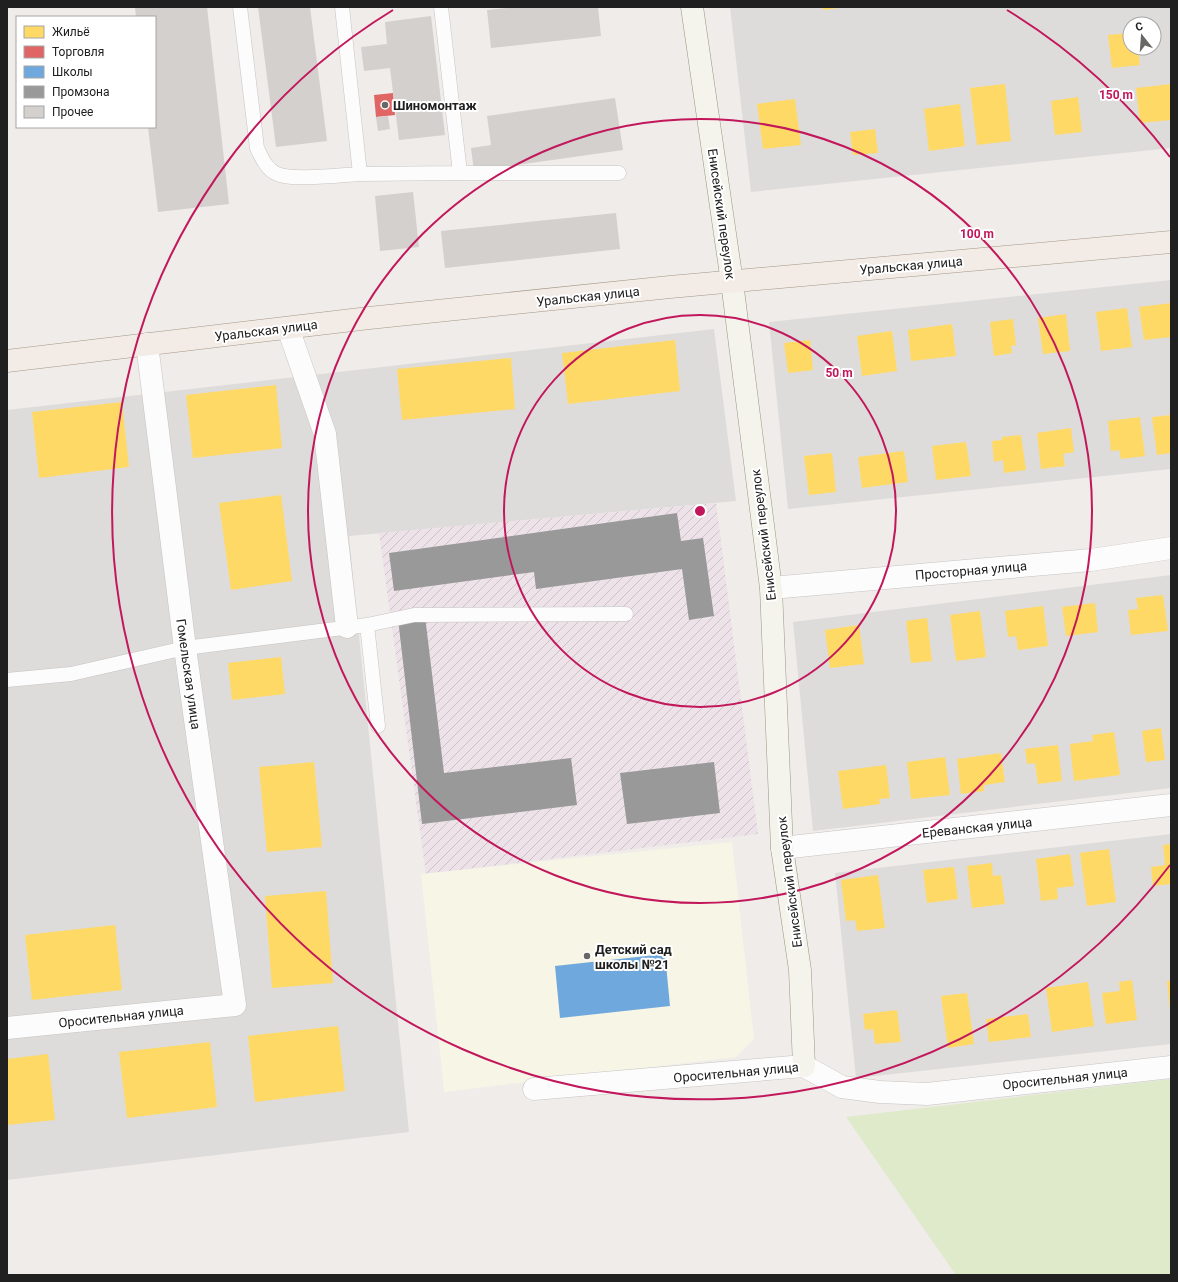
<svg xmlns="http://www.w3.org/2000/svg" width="1178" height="1282" viewBox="0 0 1178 1282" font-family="Roboto,sans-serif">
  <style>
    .residential { fill: #dedcda; fill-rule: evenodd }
    .industrial { fill: url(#industrial-furrows) }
    .education { fill: #f7f5e5 }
    .grass { fill: #deeac9 }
    .homes { fill: #ffd966 }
    .shops { fill: #e06666 }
    .schools { fill: #6fa8dc }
    .industry { fill: #999 }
    .building { fill: #d3d0ce }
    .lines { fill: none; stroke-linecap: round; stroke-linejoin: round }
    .lane-casing { stroke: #c6c4c3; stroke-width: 15 }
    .street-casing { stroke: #c6c4c3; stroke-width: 23 }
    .secondary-casing { stroke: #999881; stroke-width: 23 }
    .primary-casing { stroke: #a59785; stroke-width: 23 }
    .lane { stroke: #fdfcfc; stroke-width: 14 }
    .street { stroke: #fdfcfc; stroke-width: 22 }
    .secondary { stroke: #f4f3ec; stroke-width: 22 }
    .primary { stroke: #f2ebe6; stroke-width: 22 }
    .ring { fill: none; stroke: #c2185b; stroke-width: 2 }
    .poi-dot { fill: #686766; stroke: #fff; stroke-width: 1.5 }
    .labels { text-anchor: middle; stroke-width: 4; stroke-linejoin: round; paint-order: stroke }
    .poi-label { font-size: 13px; font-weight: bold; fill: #202020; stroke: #fff; text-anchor: start }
    .street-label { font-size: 13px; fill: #202020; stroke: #fff }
    .centre { fill: #c2185b; stroke: #fff; stroke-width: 2 }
    .ring-label { font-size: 12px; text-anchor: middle; font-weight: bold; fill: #c2185b; stroke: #fff; stroke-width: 4; stroke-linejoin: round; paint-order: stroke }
  </style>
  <defs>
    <pattern id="industrial-furrows" width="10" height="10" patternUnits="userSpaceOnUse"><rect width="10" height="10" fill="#ece2e8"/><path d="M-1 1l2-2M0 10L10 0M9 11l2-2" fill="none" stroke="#cac2c7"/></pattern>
  </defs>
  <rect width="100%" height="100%" fill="#efece9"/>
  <path class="residential" d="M 730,7 L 1171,7 L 1171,148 L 751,192 ZM 1130,24 L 1154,24 L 1154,48 L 1130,48 Z
    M 1171,280 L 1171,469 L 788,509 L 769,322 Z
    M 714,329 L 736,501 L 349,536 L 409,1132 L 7,1180 L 7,410 Z
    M 1171,575 L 1171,788 L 813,831 L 793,622 Z
    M 1171,834 L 1171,1044 L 856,1078 L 835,873 Z"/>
  <path class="industrial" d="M 716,503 L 758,834 L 426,874 L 379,533 Z"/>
  <path class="education" d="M 732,842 L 754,1039 L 736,1057 L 444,1092 L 421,874 Z"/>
  <path class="grass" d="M 1171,1079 L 1171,1275 L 956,1275 L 846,1117 Z"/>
  <path class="homes" d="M 823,7 L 839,7 L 839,8 L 823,10 Z
    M 1130,33 L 1130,48 L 1138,48 L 1140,65 L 1112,68 L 1108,35 Z
    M 1005,84 L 1011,141 L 977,145 L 970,88 Z
    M 1171,84 L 1171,120 L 1140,123 L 1136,88 Z
    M 1078,97 L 1082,132 L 1055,135 L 1051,101 Z
    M 795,99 L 801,145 L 763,149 L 757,104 Z
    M 960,104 L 965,146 L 929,151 L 924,109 Z
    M 875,129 L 878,153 L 853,155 L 850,132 Z
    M 1171,303 L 1171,337 L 1144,340 L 1139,307 Z
    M 1127,308 L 1132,347 L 1101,351 L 1096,312 Z
    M 1066,314 L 1070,351 L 1043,354 L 1038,318 Z
    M 1013,319 L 1016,345 L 1011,346 L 1012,353 L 994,356 L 990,322 Z
    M 952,324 L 956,356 L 911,361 L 908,330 Z
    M 892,331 L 897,371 L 862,376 L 857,336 Z
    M 675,340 L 680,391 L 568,404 L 562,353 Z
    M 810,340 L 813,370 L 788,373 L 784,343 Z
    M 511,358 L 515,409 L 402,420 L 397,369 Z
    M 276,385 L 282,448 L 193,458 L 186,395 Z
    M 122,402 L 129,467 L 39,478 L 32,412 Z
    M 1171,415 L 1171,453 L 1157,455 L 1152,417 Z
    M 1140,417 L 1145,456 L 1121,459 L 1119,450 L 1111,451 L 1108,421 Z
    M 1071,428 L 1074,452 L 1063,454 L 1065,466 L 1041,469 L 1037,433 Z
    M 1021,435 L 1026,470 L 1004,473 L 1003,460 L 994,462 L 992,441 L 1002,440 L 1002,437 Z
    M 966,442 L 971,476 L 936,480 L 932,446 Z
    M 904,451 L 908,482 L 862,488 L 858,457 Z
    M 832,453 L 836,492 L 809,495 L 804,456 Z
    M 281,495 L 292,581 L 231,590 L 219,503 Z
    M 1163,595 L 1168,631 L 1131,635 L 1128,610 L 1138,609 L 1136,598 Z
    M 1095,603 L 1098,632 L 1066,636 L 1062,607 Z
    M 1043,606 L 1048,646 L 1018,650 L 1016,636 L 1008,637 L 1005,611 Z
    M 980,611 L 986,657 L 956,661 L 950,615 Z
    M 927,618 L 932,661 L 911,663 L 906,621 Z
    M 859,625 L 864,664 L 830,668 L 825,630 Z
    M 281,657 L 285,694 L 232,700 L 228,663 Z
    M 1161,728 L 1165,760 L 1146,762 L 1142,731 Z
    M 1114,732 L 1120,775 L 1074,781 L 1070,744 L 1093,741 L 1092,735 Z
    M 1058,745 L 1062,781 L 1038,784 L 1035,763 L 1027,764 L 1025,749 Z
    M 1001,753 L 1005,782 L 984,785 L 984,791 L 961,794 L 957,759 Z
    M 945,757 L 950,795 L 911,799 L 907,762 Z
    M 314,762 L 322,847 L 267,852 L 259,767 Z
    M 886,765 L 890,798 L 879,799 L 880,804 L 843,809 L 838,771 Z
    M 1171,844 L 1171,884 L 1153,886 L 1151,867 L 1165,865 L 1163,845 Z
    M 1109,849 L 1116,902 L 1087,906 L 1080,853 Z
    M 1070,854 L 1074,886 L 1057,888 L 1058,899 L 1041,901 L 1036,859 Z
    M 992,863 L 993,876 L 1001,875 L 1005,904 L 972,908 L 967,866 Z
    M 954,867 L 958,899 L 927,903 L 923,870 Z
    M 878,875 L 885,928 L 857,931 L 855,920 L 846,921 L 841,880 Z
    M 326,891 L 333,983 L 272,988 L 265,896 Z
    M 115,925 L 122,990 L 32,1000 L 25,935 Z
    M 1132,980 L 1137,1020 L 1106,1024 L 1102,993 L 1120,991 L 1119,982 Z
    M 1167,981 L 1171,981 L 1171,1010 L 1170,1010 Z
    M 1088,982 L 1094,1026 L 1052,1032 L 1046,988 Z
    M 967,993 L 974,1044 L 948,1048 L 941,996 Z
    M 897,1010 L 901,1042 L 875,1044 L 873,1029 L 865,1030 L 863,1014 Z
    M 1028,1014 L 1031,1037 L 989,1042 L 986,1019 Z
    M 338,1026 L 345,1091 L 255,1102 L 248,1036 Z
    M 210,1042 L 217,1107 L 127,1118 L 119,1052 Z
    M 48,1054 L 55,1120 L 7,1125 L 7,1059 Z"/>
  <path class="shops" d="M 393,93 L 395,115 L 376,117 L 374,95 Z"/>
  <path class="schools" d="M 665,954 L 670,1006 L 560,1018 L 555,966 Z"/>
  <path class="industry" d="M 677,513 L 681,541 L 703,538 L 714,616 L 689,620 L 682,569 L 536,589 L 534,572 L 394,591 L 389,553 Z
    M 425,616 L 444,773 L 571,758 L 577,805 L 422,824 L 398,619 Z
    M 714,762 L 720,813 L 627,824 L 620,773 Z"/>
  <path class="building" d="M 135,7 L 207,7 L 229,204 L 158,212 L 148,127 L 155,127 L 155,17 L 136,17 Z
    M 258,7 L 310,7 L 327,141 L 276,147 Z
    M 517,7 L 598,7 L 601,36 L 491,48 L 487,10 Z
    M 431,16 L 445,135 L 399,140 L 390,68 L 364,71 L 361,47 L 387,44 L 385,22 Z
    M 615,98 L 623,150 L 474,171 L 471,148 L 491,145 L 487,116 Z
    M 388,116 L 390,129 L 378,131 L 376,117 Z
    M 413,192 L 419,247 L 380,251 L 375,196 Z
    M 616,213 L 620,249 L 445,268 L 441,231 Z"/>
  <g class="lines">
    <defs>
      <path id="lane" d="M 240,7 L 257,148 C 262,158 266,169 277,174 C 294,181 341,175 360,174
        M 342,7 L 360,174 L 460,173 L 441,7
        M 460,173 L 619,173
        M 367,625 L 378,726
        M 7,680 L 71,674 L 185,648 L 367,625 L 414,615 L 626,614"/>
      <path id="street" d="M 288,328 L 325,434 L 347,627
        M 771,588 L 1091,560 L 1171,548
        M 782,848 L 1171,805
        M 7,1028 L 235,1005 L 185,648 L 147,344
        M 534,1089 L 804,1066 L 842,1087 L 880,1092 L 927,1094 L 1171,1067"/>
      <path id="secondary" d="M 692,7 L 732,282 L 771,588 L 782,848 L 800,970 L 804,1066"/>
      <path id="primary" d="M 7,361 L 369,318 L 670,287 L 1171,242"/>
    </defs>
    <use href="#lane" class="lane-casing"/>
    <use href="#street" class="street-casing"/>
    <use href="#secondary" class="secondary-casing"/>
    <use href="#primary" class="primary-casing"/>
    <use href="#lane" class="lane"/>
    <use href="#street" class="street"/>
    <use href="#secondary" class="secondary"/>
    <use href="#primary" class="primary"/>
  </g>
  <g class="ring">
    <circle cx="700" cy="511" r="196"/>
    <circle cx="700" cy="511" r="392"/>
    <path d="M1170 865A588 588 0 1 1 393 10M1007 10A588 588 0 0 1 1170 157"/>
  </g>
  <g class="poi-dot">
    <circle cx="385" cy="105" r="4"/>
    <circle cx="587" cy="956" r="4"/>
  </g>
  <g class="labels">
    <g class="poi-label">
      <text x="393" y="110">Шиномонтаж</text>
      <text x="595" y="954">Детский сад<tspan x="595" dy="15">школы №21</tspan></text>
    </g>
    <g class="street-label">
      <text transform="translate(722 214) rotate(82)" y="5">Енисейский переулок</text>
      <text transform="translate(911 265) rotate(-5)" y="5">Уральская улица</text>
      <text transform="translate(588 296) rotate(-6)" y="5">Уральская улица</text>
      <text transform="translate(266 330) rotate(-7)" y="5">Уральская улица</text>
      <text transform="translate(763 535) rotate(-97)" y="5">Енисейский переулок</text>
      <text transform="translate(971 570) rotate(-5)" y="5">Просторная улица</text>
      <text transform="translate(189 674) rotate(82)" y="5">Гомельская улица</text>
      <text transform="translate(977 827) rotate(-6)" y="5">Ереванская улица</text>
      <text transform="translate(789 882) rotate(-97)" y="5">Енисейский переулок</text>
      <text transform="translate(121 1016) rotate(-6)" y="5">Оросительная улица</text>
      <text transform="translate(736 1072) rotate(-5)" y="5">Оросительная улица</text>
      <text transform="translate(1065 1078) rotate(-6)" y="5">Оросительная улица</text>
    </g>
  </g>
  <circle cx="700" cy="511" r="6" class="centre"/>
  <g class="ring-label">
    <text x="1116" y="99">150 m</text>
    <text x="977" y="238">100 m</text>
    <text x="839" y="377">50 m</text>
  </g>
  <rect width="1178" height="1282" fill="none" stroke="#202020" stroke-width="16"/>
  <rect x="16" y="16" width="140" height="112" fill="#ffffff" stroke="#a6a6a6"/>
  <rect x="24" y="26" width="20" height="12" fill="#ffd966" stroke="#a6a6a6"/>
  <text x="52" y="36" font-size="12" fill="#202020">Жильё</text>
  <rect x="24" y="46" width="20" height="12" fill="#e06666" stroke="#a6a6a6"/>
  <text x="52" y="56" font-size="12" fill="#202020">Торговля</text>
  <rect x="24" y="66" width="20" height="12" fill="#6fa8dc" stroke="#a6a6a6"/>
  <text x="52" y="76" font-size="12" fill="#202020">Школы</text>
  <rect x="24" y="86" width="20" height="12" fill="#999999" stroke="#a6a6a6"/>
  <text x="52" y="96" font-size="12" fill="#202020">Промзона</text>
  <rect x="24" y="106" width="20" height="12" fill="#d3d0ce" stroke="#a6a6a6"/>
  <text x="52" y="116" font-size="12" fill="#202020">Прочее</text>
  <g transform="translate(1142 36) rotate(343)"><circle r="19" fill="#ffffff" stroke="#a6a6a6"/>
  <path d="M0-3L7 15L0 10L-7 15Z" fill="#686766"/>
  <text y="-6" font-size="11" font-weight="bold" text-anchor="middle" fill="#202020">С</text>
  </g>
</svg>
